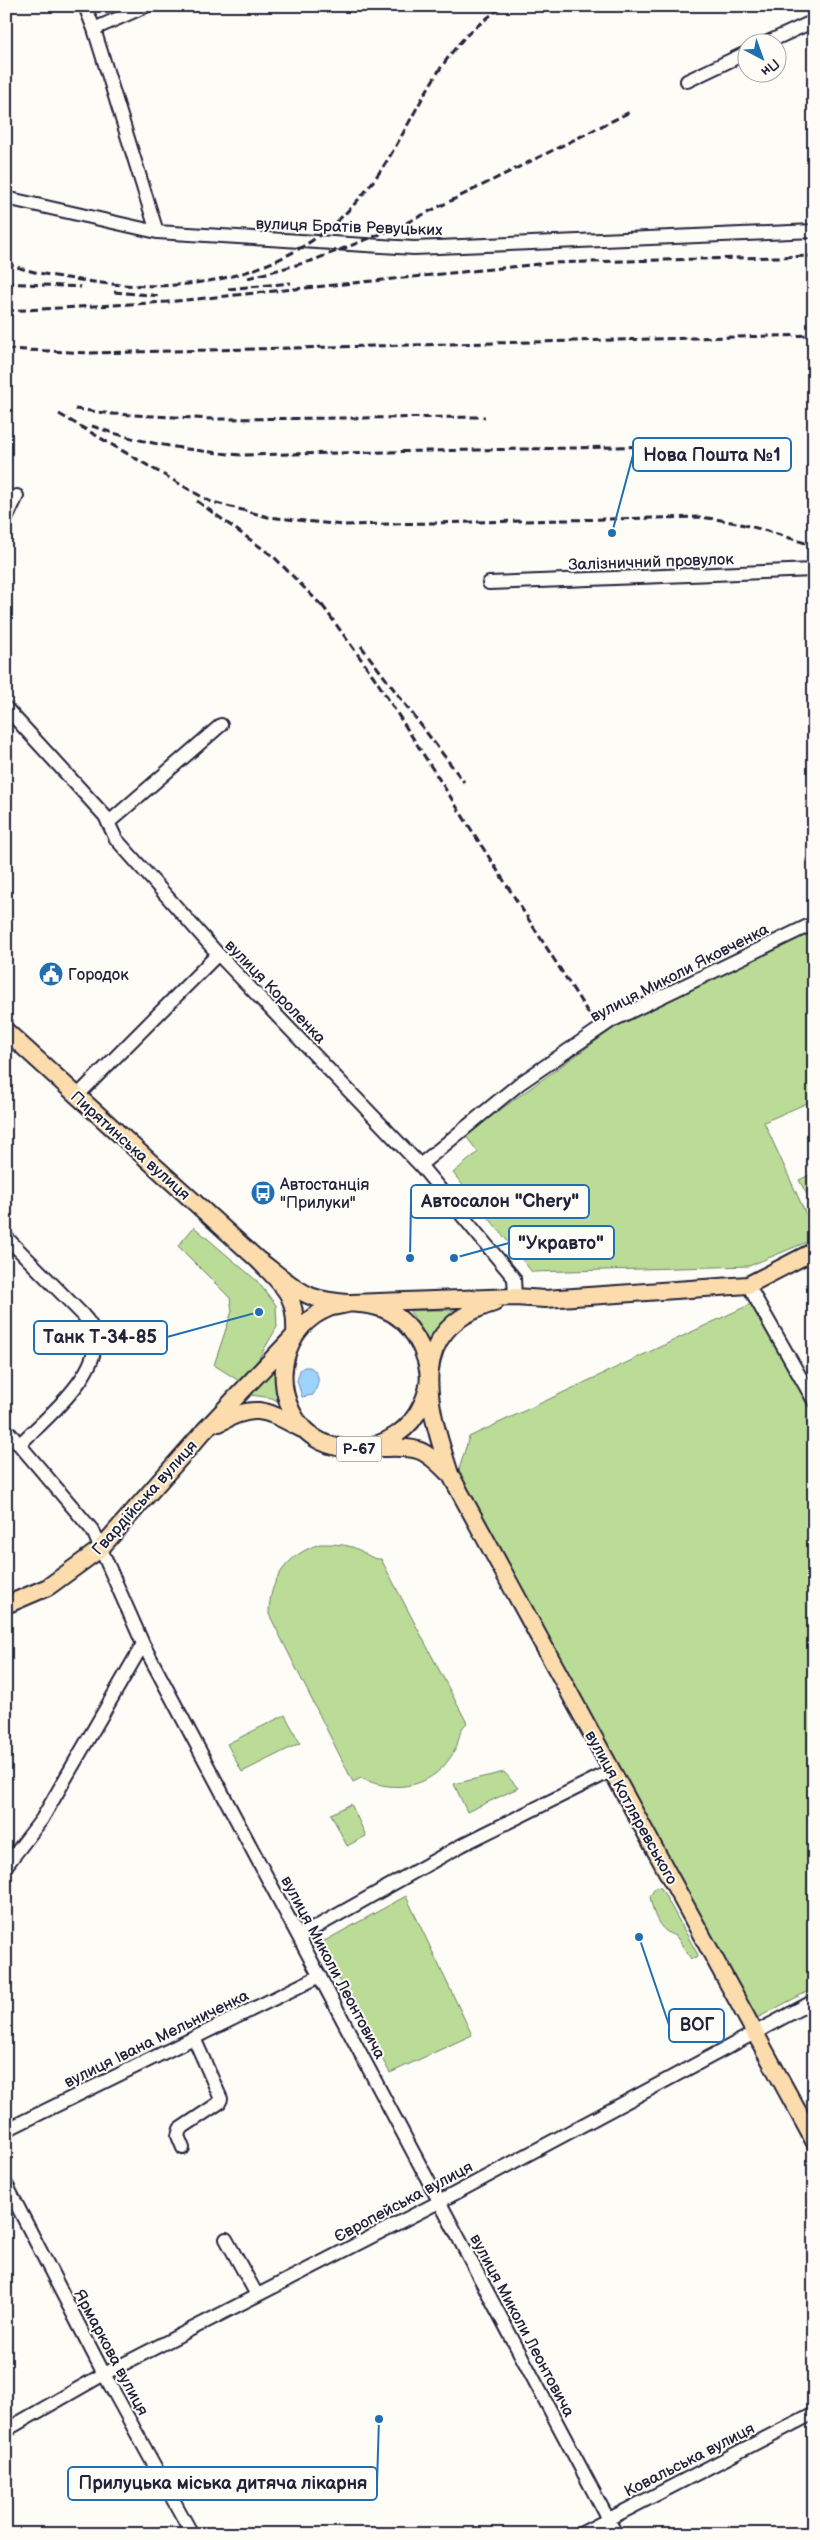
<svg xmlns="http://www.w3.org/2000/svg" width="820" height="2540" viewBox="0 0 820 2540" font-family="'Balsamiq Sans',sans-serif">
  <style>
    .green { fill: #badc96; stroke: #6e7f68 }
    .water { fill: #9cd3fb; stroke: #6b8cae }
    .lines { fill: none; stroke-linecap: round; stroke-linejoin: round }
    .minor-casing { stroke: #22223b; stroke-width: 16 }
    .major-casing { stroke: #22223b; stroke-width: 20 }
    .minor { stroke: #fdfcf7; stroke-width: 12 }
    .major { stroke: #fcdcac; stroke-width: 16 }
    .rail { stroke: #22223b; stroke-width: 3; stroke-dasharray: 8 4; stroke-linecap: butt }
    .labels { text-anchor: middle; stroke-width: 4; stroke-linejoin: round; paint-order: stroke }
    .shield { fill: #fdfcf7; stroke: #646373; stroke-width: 1 }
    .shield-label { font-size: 15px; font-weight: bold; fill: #22223b }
    .street-label { font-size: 16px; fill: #22223b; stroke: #fdfcf7 }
    .poi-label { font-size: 16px; fill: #22223b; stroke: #fdfcf7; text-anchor: start }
    .leader { fill: none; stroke: #1f6fb2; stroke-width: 2 }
    .callout-dot { fill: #1f6fb2; stroke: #fdfcf7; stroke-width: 2 }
    .callout { fill: #fdfcf7; stroke: #1f6fb2; stroke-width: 2 }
    .callout-label { font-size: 18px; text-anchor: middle; font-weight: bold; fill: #22223b }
  </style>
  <rect width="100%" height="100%" fill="#fdfcf7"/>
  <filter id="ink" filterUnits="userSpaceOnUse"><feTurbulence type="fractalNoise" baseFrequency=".02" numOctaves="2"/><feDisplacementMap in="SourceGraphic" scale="10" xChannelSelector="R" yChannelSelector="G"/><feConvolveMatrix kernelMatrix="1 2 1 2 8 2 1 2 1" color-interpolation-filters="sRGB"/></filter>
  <g filter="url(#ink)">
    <path class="green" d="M 814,931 L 814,1100 L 764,1122 L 814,1232 L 814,1239 L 749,1266 L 532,1272 L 453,1173 L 478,1152 L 465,1135 L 617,1026 Z
      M 814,1173 L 814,1207 L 799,1180 Z
      M 194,1227 L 257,1281 L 276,1305 L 277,1327 L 244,1384 L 214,1365 L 232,1311 L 230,1298 L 178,1246 Z
      M 753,1303 L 814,1414 L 814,1988 L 757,2018 L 458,1473 L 469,1437 Z
      M 409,1310 L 460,1310 L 429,1348 L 426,1335 Z
      M 276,1361 L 276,1378 L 284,1405 L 272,1398 L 244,1394 Z
      M 320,1544 C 332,1544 342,1544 352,1547 C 362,1550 371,1560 381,1559 L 467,1723 C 458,1730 460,1740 455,1750 C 435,1787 397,1795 361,1778 L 353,1782 L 269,1614 C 269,1579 288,1554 320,1544 Z
      M 285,1715 L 300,1743 L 242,1772 L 227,1744 Z
      M 504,1772 L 518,1788 L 467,1812 L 454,1784 Z
      M 351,1804 L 366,1836 L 347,1846 L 331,1814 Z
      M 656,1887 L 661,1888 L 698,1955 L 696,1958 L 691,1959 L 676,1936 C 658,1931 653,1913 650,1896 Z
      M 406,1896 L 472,2035 L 390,2073 L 319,1944 Z"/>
    <path class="water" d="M 304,1367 L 310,1367 C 322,1374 319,1384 313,1395 L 302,1397 L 297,1381 L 300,1370 Z"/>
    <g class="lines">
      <defs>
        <path id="minor" d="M 85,6 L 94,29 L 157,232
          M 94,29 L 146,6
          M 768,42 L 814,21
          M 687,81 L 748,52
          M 6,198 L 157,232 L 414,248 L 814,231
          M 6,519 L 17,496
          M 489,583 L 814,570
          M 6,708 L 105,816 L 116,839 L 218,954 L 420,1165 L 514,1278 L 515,1297
          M 108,823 L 221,725
          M 77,1096 L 218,954
          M 420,1165 L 519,1084 L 611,1021 L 814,923
          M 6,1237 L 83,1315 C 86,1319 90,1323 92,1328 C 110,1367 44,1420 20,1444
          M 748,1285 L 814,1401
          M 6,1429 L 93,1531 L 143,1644 L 616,2534
          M 6,1866 L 42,1819 L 143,1644
          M 300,1936 L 462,1845 L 611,1771
          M 6,2130 L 320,1976
          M 183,2148 L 178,2136 L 180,2129 L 219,2103 L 221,2099 L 194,2038
          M 6,2184 L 104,2374 L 192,2534
          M 226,2239 L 257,2295
          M 6,2430 L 104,2374 L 439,2202 L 814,2001
          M 580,2534 L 814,2413"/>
        <path id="major" d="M 6,1031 L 257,1259 C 284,1287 297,1294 295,1335 L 204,1431 L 100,1549 L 48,1587 L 6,1605
          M 257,1259 C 273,1270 295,1291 313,1297 C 332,1304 353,1302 373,1306 C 404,1312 423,1341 428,1370 C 430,1381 427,1394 422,1404 C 400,1456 319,1467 292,1412 C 273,1373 287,1325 329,1308 C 336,1306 344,1305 351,1303 L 515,1297 L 545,1299 L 748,1285 L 814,1251
          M 494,1303 C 403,1330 428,1405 450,1474 L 814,2141
          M 219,1423 C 256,1402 267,1411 302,1429
          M 377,1448 C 415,1448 420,1444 448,1473"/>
      </defs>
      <use href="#minor" class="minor-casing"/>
      <use href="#major" class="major-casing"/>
      <use href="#minor" class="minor"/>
      <use href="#major" class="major"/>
      <path class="rail" d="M 6,263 C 30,273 55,276 80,280 C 191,298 304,277 374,180 C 407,135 426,79 465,37 C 477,25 490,16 503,6
        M 248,278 L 311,261 L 396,228 L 630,112
        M 6,283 L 81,287
        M 228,289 L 291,283
        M 114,292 L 161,296
        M 6,311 L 167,302 L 550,263 L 814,256
        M 6,349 L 91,353 L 814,335
        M 75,409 L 113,414 L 214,419 L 485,417
        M 59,414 L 209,501 L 268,517 L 343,525 L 699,517 C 739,521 775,533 814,546
        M 92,426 C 140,443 190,451 242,455 L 712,445
        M 197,501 L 274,557 L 326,610
        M 322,605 L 374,677 L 594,1022
        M 361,646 L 464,782"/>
    </g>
  </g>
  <defs>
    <symbol id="civic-disc" viewBox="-11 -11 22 22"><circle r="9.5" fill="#1f6fb2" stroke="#fdfcf7"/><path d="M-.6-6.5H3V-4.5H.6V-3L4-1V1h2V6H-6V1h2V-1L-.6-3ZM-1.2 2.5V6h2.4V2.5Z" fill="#fff"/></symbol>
    <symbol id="bus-disc" viewBox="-11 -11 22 22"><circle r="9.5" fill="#1f6fb2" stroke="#fdfcf7"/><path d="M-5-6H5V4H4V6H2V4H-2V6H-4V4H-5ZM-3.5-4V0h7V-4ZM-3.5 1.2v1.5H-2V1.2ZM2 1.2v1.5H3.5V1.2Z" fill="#fff"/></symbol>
  </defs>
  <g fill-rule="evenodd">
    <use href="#civic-disc" x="37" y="960" width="28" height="28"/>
    <use href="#bus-disc" x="249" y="1179" width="28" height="28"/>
  </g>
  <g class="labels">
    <rect class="shield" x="336.5" y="1436.5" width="45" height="25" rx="4"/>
    <g class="shield-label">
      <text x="359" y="1454">Р-67</text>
    </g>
    <g class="street-label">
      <text transform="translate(349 226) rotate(2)" y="6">вулиця Братів Ревуцьких</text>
      <text transform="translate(651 561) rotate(-2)" y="6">Залізничний провулок</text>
      <text transform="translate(679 972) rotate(-27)" y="6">вулиця Миколи Яковченка</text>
      <text transform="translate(276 991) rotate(46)" y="6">вулиця Короленка</text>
      <text transform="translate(131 1145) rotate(42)" y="6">Пирятинська вулиця</text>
      <text transform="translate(144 1497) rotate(-48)" y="6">Гвардійська вулиця</text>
      <text transform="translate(632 1807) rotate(61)" y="6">вулиця Котляревського</text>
      <text transform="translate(334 1967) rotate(62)" y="6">вулиця Миколи Леонтовича</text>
      <text transform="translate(156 2038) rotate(-26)" y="6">вулиця Івана Мельниченка</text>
      <text transform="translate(403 2201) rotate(-28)" y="6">Європейська вулиця</text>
      <text transform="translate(523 2325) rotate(62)" y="6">вулиця Миколи Леонтовича</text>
      <text transform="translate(112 2352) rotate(62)" y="6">Ярмаркова вулиця</text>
      <text transform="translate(689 2459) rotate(-27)" y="6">Ковальська вулиця</text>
    </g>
    <g class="poi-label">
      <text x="68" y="980">Городок</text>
      <text x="280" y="1190">Автостанція<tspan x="280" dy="18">"Прилуки"</tspan></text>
    </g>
  </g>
  <path class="leader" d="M612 533L633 455M410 1258L411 1201M454 1258L509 1243M259 1312L167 1337M639 1937L669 2025M379 2419L377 2483"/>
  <g class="callout-dot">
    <circle cx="612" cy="533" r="5"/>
    <circle cx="410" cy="1258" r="5"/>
    <circle cx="454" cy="1258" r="5"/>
    <circle cx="259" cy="1312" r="5"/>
    <circle cx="639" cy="1937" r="5"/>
    <circle cx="379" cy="2419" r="5"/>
  </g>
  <g class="callout">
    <rect x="633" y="438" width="158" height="33" rx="5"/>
    <rect x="411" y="1185" width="178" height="33" rx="5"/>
    <rect x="509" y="1226" width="105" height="33" rx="5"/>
    <rect x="34" y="1321" width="133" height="33" rx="5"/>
    <rect x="669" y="2009" width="55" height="33" rx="5"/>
    <rect x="68" y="2467" width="309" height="33" rx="5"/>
  </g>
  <g class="callout-label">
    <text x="712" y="461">Нова Пошта №1</text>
    <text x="500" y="1207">Автосалон "Chery"</text>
    <text x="561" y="1249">"Укравто"</text>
    <text x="100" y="1343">Танк Т-34-85</text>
    <text x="697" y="2031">ВОГ</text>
    <text x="223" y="2489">Прилуцька міська дитяча лікарня</text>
  </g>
  <rect width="820" height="2540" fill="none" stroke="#fdfcf7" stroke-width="25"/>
  <rect x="12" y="12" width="795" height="2515" fill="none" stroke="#22223b" stroke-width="2" filter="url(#ink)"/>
  <g transform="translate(762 58) rotate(139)"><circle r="24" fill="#fdfcf7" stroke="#a5a5ac"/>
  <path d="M0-4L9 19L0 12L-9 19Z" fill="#1f6fb2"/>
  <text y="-8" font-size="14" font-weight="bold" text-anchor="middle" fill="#22223b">Пн</text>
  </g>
</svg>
